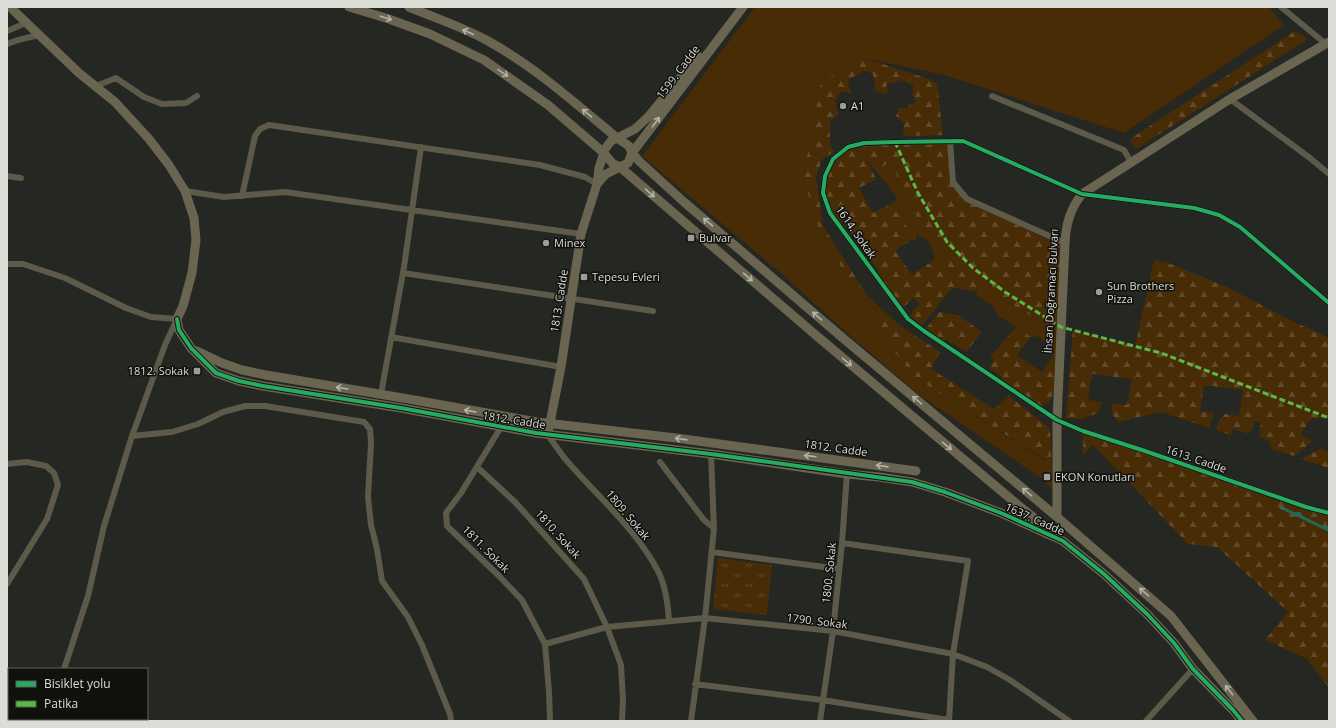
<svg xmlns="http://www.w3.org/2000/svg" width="1336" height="728" viewBox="0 0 1336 728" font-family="'Open Sans',sans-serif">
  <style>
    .green { fill: #482c05 }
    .forest { fill: url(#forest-firs); fill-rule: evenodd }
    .park { fill: url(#park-tufts) }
    .water { fill: url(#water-ripples) }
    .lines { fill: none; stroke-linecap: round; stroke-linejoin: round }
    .street { stroke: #5e5a4a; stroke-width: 6 }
    .secondary { stroke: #6a6551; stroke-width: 9 }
    .quiet { stroke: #58b947; stroke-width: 3; stroke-dasharray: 6 3; stroke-linecap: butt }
    .cycleway-casing { stroke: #10110d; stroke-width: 6 }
    .cycleway { stroke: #26ab63; stroke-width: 4 }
    .oneway { stroke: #b3b3a8 }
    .poi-dot { fill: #9b9d98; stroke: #10110d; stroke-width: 1.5 }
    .labels { text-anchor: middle; stroke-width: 3; stroke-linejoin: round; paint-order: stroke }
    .street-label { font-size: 11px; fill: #dbddd7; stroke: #10110d }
    .poi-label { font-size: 11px; fill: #dbddd7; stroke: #10110d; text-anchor: start }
  </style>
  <defs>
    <pattern id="forest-firs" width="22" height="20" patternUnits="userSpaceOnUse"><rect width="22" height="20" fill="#482c05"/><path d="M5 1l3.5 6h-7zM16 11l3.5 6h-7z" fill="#624a29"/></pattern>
    <pattern id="park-tufts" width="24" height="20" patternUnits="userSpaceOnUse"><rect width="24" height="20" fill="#482c05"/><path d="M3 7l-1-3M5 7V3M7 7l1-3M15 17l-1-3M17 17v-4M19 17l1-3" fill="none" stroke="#624a29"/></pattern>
    <pattern id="water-ripples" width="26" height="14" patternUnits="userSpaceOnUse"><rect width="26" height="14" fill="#226954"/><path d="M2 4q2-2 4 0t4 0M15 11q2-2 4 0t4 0" fill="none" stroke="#427e6c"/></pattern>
  </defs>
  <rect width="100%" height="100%" fill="#252722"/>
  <path class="green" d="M 755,7 L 1269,7 L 1284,25 L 1124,133 L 944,75 L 864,58 L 821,82 L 803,178 L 819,229 L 845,274 L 863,299 L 878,311 L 882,337 L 916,378 L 1044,460 L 1041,478 L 918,394 L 846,332 L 784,276 L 642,156 Z
    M 891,161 L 948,256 L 946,262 L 941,267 L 928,264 L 934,259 C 934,252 929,240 922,237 C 919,236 915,236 912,235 L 891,204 L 896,200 L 896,196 L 876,171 Z
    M 981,289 L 988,290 L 1052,329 L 1053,331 L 1046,342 L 1036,336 L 1031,337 L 997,315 L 995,308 L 975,294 Z"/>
  <path class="forest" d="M 1295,31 L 1308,39 L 1136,149 L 1130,139 Z
    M 864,58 L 929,79 L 937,83 L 943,135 L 903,136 L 904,123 L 896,116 L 899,108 L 908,108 L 911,102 L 914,104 L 916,100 L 912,95 L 914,90 L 912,89 L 914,86 L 903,80 L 902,82 L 898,80 L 896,84 L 893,82 L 892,84 L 888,83 L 886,87 L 889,88 L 885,95 L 874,90 L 875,86 L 873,74 L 865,71 L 851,78 L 848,83 L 851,92 L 850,94 L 845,91 L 844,93 L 841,91 L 834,102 L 837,103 L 835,107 L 839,109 L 837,112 L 839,113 L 837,116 L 830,121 L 830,144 L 834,152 L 822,159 L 816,177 L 823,226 L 867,295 L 898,324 L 940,352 L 931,369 L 994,409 L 1009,396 L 1050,428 L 1053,490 L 1041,478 L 1044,459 L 916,378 L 882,337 L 878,311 L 863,299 L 845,274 L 819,229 L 803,178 L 821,82 Z
    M 950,141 L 953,182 L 967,199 L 1061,246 L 1054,392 L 1049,402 L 1042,406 L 1034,403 L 1003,382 L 1003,378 L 989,368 L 994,360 L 990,357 L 1016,327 L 1031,337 L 1017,355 L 1042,372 L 1053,356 L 1052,349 L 1046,342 L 1053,331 L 1052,329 L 988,290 C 982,289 977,292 972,291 C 964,290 961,288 952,288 L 920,328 L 908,319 L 913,310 L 920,304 L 914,298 L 901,309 L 876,276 L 880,273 L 842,220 L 837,222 L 823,193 L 833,159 L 848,147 L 866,143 ZM 867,160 L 876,171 L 891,161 L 905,194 L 921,224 L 948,256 L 946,262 L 941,267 L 928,264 L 912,275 L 895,251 L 911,240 L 916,241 L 916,236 L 912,234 L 891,204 L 873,213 L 859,188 L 876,179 Z
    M 1154,260 L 1166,262 L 1227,287 L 1286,318 L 1329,338 L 1329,420 L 1325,418 L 1311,419 L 1301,434 L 1312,442 L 1294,456 L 1271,449 L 1270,442 L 1259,436 L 1261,422 L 1254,421 L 1253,430 L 1246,433 L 1233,429 L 1231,435 L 1216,430 L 1220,419 L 1225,414 L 1239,416 L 1243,390 L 1204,385 L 1200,411 L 1214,413 L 1209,428 L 1161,412 L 1118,422 L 1111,412 L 1113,403 L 1127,405 L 1132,379 L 1092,374 L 1088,400 L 1102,402 L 1098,413 L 1082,419 L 1066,418 L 1073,330 L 1135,346 Z
    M 939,312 L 958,315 L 982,332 L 966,352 L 946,339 L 942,343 L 924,331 Z
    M 1083,431 L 1329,513 L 1329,688 L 1307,659 L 1265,640 L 1288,612 L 1217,547 L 1188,544 L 1093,445 L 1083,455 Z
    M 1322,448 L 1329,453 L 1329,468 L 1300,459 Z"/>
  <path class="park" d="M 718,558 L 772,565 L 767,615 L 713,609 Z"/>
  <path class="water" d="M 1281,506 L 1294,512 L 1300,512 L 1303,516 L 1321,525 L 1329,527 L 1329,532 L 1279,508 Z"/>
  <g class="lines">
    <path class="street" d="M 1281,7 L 1326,44
      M 7,31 L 26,23
      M 7,44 L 18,40 L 39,35
      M 96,86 L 116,78 L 144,97 L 162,104 L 186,103 L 197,96
      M 992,96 L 1124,150 L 1131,162
      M 1230,99 L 1310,158 L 1329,174
      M 950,141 L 953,182 L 967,199 L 1065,243
      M 7,176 L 21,178
      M 185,191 L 224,197 L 285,192 L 581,234
      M 242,196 L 255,136 L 260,129 L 269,125 L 540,165 L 585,177 L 597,184
      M 7,264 L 23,264 L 65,278 L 126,308 L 151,317 L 177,319 L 165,345 L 132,436 L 104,526 L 88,596 L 64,669
      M 403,273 L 653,311
      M 1329,303 L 1240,227 L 1219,215 L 1194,208 L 1082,194 L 963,141 L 895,142 L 864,143 L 848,147 L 833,159 L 825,176 L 823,193 L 830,213 L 908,319 L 924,331 L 1057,420 L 1083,431 L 1145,451 L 1306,507 L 1329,513
      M 391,337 L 561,367
      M 381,394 L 404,267 L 421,147
      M 501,427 L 461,493 L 446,513 L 447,526 L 499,576 L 522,600 L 545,644 L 549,692 L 550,721
      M 547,434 C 554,443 560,453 567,461 C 598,497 636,529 658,571 C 666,587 668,604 669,621
      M 132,436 L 172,432 L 198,424 L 223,412 L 245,406 L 265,406 L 364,422 L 370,429 L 371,443 L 368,497 L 371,525 L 377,549 L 382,581 L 408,617 L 422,645 L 450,714 L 451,721
      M 660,462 L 704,520 L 714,528
      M 7,464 L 27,462 L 46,466 L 54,473 L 58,485 L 47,519 L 7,584
      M 477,467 L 515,502 L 584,579 L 607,627 L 621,665 L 623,700 L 622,721
      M 842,543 L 968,561 L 953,654 L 949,721
      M 712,552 L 839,569
      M 545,644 L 607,627 L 705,618 L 833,631 L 953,654 L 987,667 L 1010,680 L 1069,721
      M 695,684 L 822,700 L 949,720
      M 50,721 L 51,719
      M 691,721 L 705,618 L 714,528 L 711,454
      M 820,721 L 833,631 L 842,543 L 847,474
      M 1146,721 L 1193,669"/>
    <path class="secondary" d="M 10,7 L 79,73 L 115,102 L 149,139 L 169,165 L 185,191 L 194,218 L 196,240 L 192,273 L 183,306 L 177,319 L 179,330 L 191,348 L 216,373 L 239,381 L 263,386 L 401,408 L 536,433 L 711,454 L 847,474 L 879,477 L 912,482 L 945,492 L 1001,513 L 1063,541 L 1104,574 L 1148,615 L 1174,643 L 1193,669 L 1233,710 L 1242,721
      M 349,7 L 386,18 L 430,34 L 484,60 L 548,105 L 604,153 L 613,164 L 620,167 L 818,337 L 1018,505 L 1052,532
      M 409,7 C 435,18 463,27 488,41 C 535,67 575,103 617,138 L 629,146 L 632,153 L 628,163 L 606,174 L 597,184
      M 743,7 L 632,153 L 640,162 L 684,202 L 844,339 L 1057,517 L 1171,616 L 1253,721
      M 197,351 L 222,363 L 242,370 L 266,375 L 403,398 L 537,422 L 676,438 L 916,471
      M 549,428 L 561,367 L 581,234 L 597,184 L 599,168 L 605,149 L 611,141 L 635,129 L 648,117 L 698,56
      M 1057,517 L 1057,420 L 1065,243 C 1066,224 1070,209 1082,194 L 1230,99 L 1329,42"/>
    <path class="quiet" d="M 895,142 L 918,193 L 947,242 L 973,268 L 1005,292 L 1061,327 L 1161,353 L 1329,418"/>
    <defs>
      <path id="cycleway" d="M 1329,303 L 1240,227 L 1219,215 L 1194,208 L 1082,194 L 963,141 L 895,142 L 864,143 L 848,147 L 833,159 L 825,176 L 823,193 L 830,213 L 908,319 L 924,331 L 1057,420 L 1083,431 L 1145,451 L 1306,507 L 1329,513
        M 177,319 L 179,330 L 191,348 L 216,373 L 239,381 L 263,386 L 401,408 L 536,433 L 711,454 L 912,482 L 945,492 L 1001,513 L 1063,541 L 1104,574 L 1148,615 L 1174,643 L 1193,669 L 1233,710 L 1242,721"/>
    </defs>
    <use href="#cycleway" class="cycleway-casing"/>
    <use href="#cycleway" class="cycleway"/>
  </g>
  <defs><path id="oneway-shaft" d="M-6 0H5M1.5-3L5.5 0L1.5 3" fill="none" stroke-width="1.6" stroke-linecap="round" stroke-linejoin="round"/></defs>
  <g class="oneway">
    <use href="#oneway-shaft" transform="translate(386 18) rotate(18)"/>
    <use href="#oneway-shaft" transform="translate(468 32) rotate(-156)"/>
    <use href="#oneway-shaft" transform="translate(503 73) rotate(34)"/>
    <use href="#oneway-shaft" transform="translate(587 113) rotate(-140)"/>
    <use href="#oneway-shaft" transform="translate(656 122) rotate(-53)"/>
    <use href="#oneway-shaft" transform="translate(650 193) rotate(41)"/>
    <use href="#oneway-shaft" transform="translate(708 222) rotate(-140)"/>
    <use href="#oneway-shaft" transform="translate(748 277) rotate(41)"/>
    <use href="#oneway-shaft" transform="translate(817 316) rotate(-139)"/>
    <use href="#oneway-shaft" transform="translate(847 362) rotate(40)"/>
    <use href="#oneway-shaft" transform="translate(342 388) rotate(-171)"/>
    <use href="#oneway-shaft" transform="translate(917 400) rotate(-140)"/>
    <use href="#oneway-shaft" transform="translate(470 411) rotate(-170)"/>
    <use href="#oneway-shaft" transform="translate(681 439) rotate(-172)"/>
    <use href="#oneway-shaft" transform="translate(947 446) rotate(40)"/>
    <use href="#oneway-shaft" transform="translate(810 456) rotate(-173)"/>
    <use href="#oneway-shaft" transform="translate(882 466) rotate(-172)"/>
    <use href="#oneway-shaft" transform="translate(1027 492) rotate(-140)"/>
    <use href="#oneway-shaft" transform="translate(1144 592) rotate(-139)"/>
    <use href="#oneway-shaft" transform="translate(1229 690) rotate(-128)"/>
  </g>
  <g class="poi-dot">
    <circle cx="843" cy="106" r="4"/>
    <rect x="687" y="234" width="8" height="8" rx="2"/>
    <circle cx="546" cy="243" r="4"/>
    <rect x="580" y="273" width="8" height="8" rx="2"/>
    <circle cx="1099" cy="292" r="4"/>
    <rect x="193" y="367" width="8" height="8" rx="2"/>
    <rect x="1043" y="473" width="8" height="8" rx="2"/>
  </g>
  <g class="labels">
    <g class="street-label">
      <text transform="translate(678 72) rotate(-53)" y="4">1599. Cadde</text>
      <text transform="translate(856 232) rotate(55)" y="4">1614. Sokak</text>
      <text transform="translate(1051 291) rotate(-87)" y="4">İhsan Doğramacı Bulvarı</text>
      <text transform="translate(559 301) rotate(-81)" y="4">1813. Cadde</text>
      <text transform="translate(514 420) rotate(9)" y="4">1812. Cadde</text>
      <text transform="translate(836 448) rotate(8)" y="4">1812. Cadde</text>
      <text transform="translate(1196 459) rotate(19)" y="4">1613. Cadde</text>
      <text transform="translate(628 515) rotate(50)" y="4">1809. Sokak</text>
      <text transform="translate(1035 519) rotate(24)" y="4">1637. Cadde</text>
      <text transform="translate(558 534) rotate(48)" y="4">1810. Sokak</text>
      <text transform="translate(486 549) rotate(45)" y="4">1811. Sokak</text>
      <text transform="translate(829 573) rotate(-84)" y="4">1800. Sokak</text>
      <text transform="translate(817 621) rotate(7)" y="4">1790. Sokak</text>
    </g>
    <g class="poi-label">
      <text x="851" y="110">A1</text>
      <text x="699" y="242">Bulvar</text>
      <text x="554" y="247">Minex</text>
      <text x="592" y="281">Tepesu Evleri</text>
      <text x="1107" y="290">Sun Brothers<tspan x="1107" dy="13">Pizza</tspan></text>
      <text x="189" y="375" text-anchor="end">1812. Sokak</text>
      <text x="1055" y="481">EKON Konutları</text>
    </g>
  </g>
  <rect width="1336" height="728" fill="none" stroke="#dbddd7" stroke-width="16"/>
  <rect x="8" y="668" width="140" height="52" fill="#10110d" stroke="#61635e"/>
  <rect x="16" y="681" width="20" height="6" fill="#26ab63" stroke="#61635e"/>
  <text x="44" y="688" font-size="12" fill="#dbddd7">Bisiklet yolu</text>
  <rect x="16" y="701" width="20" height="6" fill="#58b947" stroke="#61635e"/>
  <text x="44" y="708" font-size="12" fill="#dbddd7">Patika</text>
</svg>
